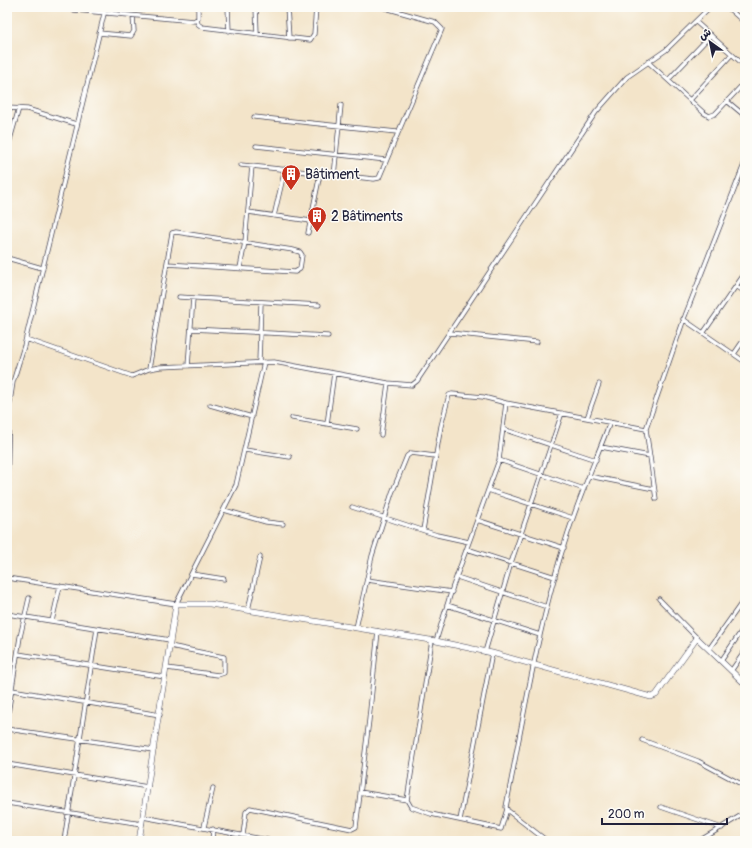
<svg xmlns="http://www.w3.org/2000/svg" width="752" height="848" viewBox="0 0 752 848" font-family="Pangolin,'Playpen Sans Arabic',sans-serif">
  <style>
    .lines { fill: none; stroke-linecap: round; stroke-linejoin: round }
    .street-casing { stroke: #413f50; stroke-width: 5 }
    .secondary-casing { stroke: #413f50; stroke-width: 6 }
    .street { stroke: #fff; stroke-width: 3.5 }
    .secondary { stroke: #fff; stroke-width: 5 }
    .labels { text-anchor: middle; stroke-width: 3; stroke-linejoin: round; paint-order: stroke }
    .poi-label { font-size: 14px; fill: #22223b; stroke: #fdfcf7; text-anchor: start }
  </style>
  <rect width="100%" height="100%" fill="#fdfcf7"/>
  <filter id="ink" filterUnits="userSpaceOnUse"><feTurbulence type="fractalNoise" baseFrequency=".025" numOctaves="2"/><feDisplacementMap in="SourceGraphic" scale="8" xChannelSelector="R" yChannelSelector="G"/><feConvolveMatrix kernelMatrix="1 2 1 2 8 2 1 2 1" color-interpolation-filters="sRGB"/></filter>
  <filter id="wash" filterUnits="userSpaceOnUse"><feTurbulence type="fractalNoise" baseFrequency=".012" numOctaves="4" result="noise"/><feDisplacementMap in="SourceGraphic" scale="16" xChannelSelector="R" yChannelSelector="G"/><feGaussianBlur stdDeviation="0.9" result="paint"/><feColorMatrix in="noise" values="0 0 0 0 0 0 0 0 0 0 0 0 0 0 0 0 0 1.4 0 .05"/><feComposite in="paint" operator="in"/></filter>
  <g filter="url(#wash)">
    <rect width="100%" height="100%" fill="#f3e4c9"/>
  </g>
  <g filter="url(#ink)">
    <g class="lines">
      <defs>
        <path id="street" d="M 71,7 L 74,10 L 194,21 L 198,18 L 198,7
          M 228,7 L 229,31
          M 256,7 L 257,34
          M 287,7 L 289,38
          M 727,7 L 745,23
          M 197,20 L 198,24 L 202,27 L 310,40 L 314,34 L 316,7
          M 696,22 L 745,66
          M 99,33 L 131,36 L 134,31 L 133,16
          M 648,62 L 704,113 L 709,116 L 715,114 L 745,82
          M 668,80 L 711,35
          M 690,100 L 732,54
          M 727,101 L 745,116
          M 7,108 L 27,109 L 76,124
          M 254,117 L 397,132
          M 256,146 L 386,160
          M 7,150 L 19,108
          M 241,165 L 374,179 L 379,178 L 442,29 L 435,22 L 382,7
          M 334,176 L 341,105
          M 248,212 L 311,221
          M 274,216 L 285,169
          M 308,233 L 320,174
          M 7,258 L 42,268
          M 240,268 L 245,242 L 252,166
          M 736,286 L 745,292
          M 179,297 L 319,305
          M 683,319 L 745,362
          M 191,329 L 328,336
          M 704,332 L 745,273
          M 450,333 L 537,342
          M 26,339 L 132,376 L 149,369 L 160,367 L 274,362 L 388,383 L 412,385 L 417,381 L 596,112 L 627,77 L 666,50 L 710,7
          M 734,354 L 745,338
          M 259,362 L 261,303
          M 188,366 L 193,298
          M 149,369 L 172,233 L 176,232 L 293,250 L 300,252 L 302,255 L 300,269 L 295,272 L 167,264
          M 210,405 L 252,417
          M 292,418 L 357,429
          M 587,418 L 599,384
          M 327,424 L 334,373
          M 503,429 L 596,460
          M 381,435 L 388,383
          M 601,447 L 650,456
          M 245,450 L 290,457
          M 499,460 L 584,489
          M 589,476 L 654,489
          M 488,490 L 573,518
          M 7,494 L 9,409 L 13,382 L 24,346 L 104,14
          M 656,499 L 646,429 L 685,316 L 745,162
          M 352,507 L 437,535 L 469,542
          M 224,510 L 266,522 L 283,524
          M 477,520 L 564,548
          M 423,530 L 441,426 L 449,395 L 452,394 L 483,397 L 506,403 L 646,429
          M 467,549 L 555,577
          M 192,574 L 224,579
          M 457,577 L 547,607
          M 7,578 L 176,604 L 236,485 L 264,362
          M 367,580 L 452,592
          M 659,599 L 697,638
          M 447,605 L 540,635
          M 248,610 L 260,557
          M 7,614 L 170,640
          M 52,621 L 60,586
          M 356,628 L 372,556 L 392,493 L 407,456 L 411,453 L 435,456
          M 436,641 L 453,586 L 499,460 L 506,403
          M 709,649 L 745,598
          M 485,652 L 511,563 L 562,413
          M 18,654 L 165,677
          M 721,661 L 745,626
          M 167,668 L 218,675 L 224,673 L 224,657 L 170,646
          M 731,671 L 745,651
          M 12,690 L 160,715
          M 7,720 L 20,637 L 29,598
          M 7,729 L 154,750
          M 642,740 L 698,761 L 745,786
          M 7,764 L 148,787
          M 360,792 L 407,800 L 411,807 L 431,814 L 501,829 L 507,809
          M 407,800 L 432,640
          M 7,803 L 142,824
          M 661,807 L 722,828
          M 143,817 L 273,841
          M 460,820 L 492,653
          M 204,827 L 213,788
          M 243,835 L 246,812 L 250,808 L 352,829 L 356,827 L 369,720 L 378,631
          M 7,840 L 14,841
          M 64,841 L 97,629
          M 212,841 L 213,829
          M 547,841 L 507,810 L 506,807 C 525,710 540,612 573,518 C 584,486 598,454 610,422
          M 699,841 L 745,813"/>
        <path id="secondary" d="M 139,841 L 176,604 L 210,604 L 436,641 L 492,653 L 651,697 L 656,695 L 697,638 L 745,684"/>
      </defs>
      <use href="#street" class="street-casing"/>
      <use href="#secondary" class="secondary-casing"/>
      <use href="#street" class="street"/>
      <use href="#secondary" class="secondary"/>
    </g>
  </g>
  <defs>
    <symbol id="building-pin" viewBox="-11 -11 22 30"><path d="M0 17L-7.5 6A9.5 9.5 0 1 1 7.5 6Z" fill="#c8321e" stroke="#fdfcf7"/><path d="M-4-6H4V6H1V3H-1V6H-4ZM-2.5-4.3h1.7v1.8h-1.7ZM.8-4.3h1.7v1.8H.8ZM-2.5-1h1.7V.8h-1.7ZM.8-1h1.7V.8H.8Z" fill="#fff"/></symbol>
  </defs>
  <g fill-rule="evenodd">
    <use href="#building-pin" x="280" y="163" width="22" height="30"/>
    <use href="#building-pin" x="306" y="205" width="22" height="30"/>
  </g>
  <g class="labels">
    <g class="poi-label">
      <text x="305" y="179">Bâtiment</text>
      <text x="331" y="221">2 Bâtiments</text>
    </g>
  </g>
  <rect width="752" height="848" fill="none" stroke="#fdfcf7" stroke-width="24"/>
  <g transform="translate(710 42) rotate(327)" stroke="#fdfcf7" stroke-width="3" paint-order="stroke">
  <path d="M0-3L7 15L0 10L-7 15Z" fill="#22223b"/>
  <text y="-6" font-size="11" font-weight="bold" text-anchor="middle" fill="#22223b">ش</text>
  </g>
  <path d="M602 818v6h125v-6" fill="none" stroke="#22223b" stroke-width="2"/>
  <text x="608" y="818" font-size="12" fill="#22223b" stroke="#fdfcf7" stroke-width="3" paint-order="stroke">200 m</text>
</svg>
